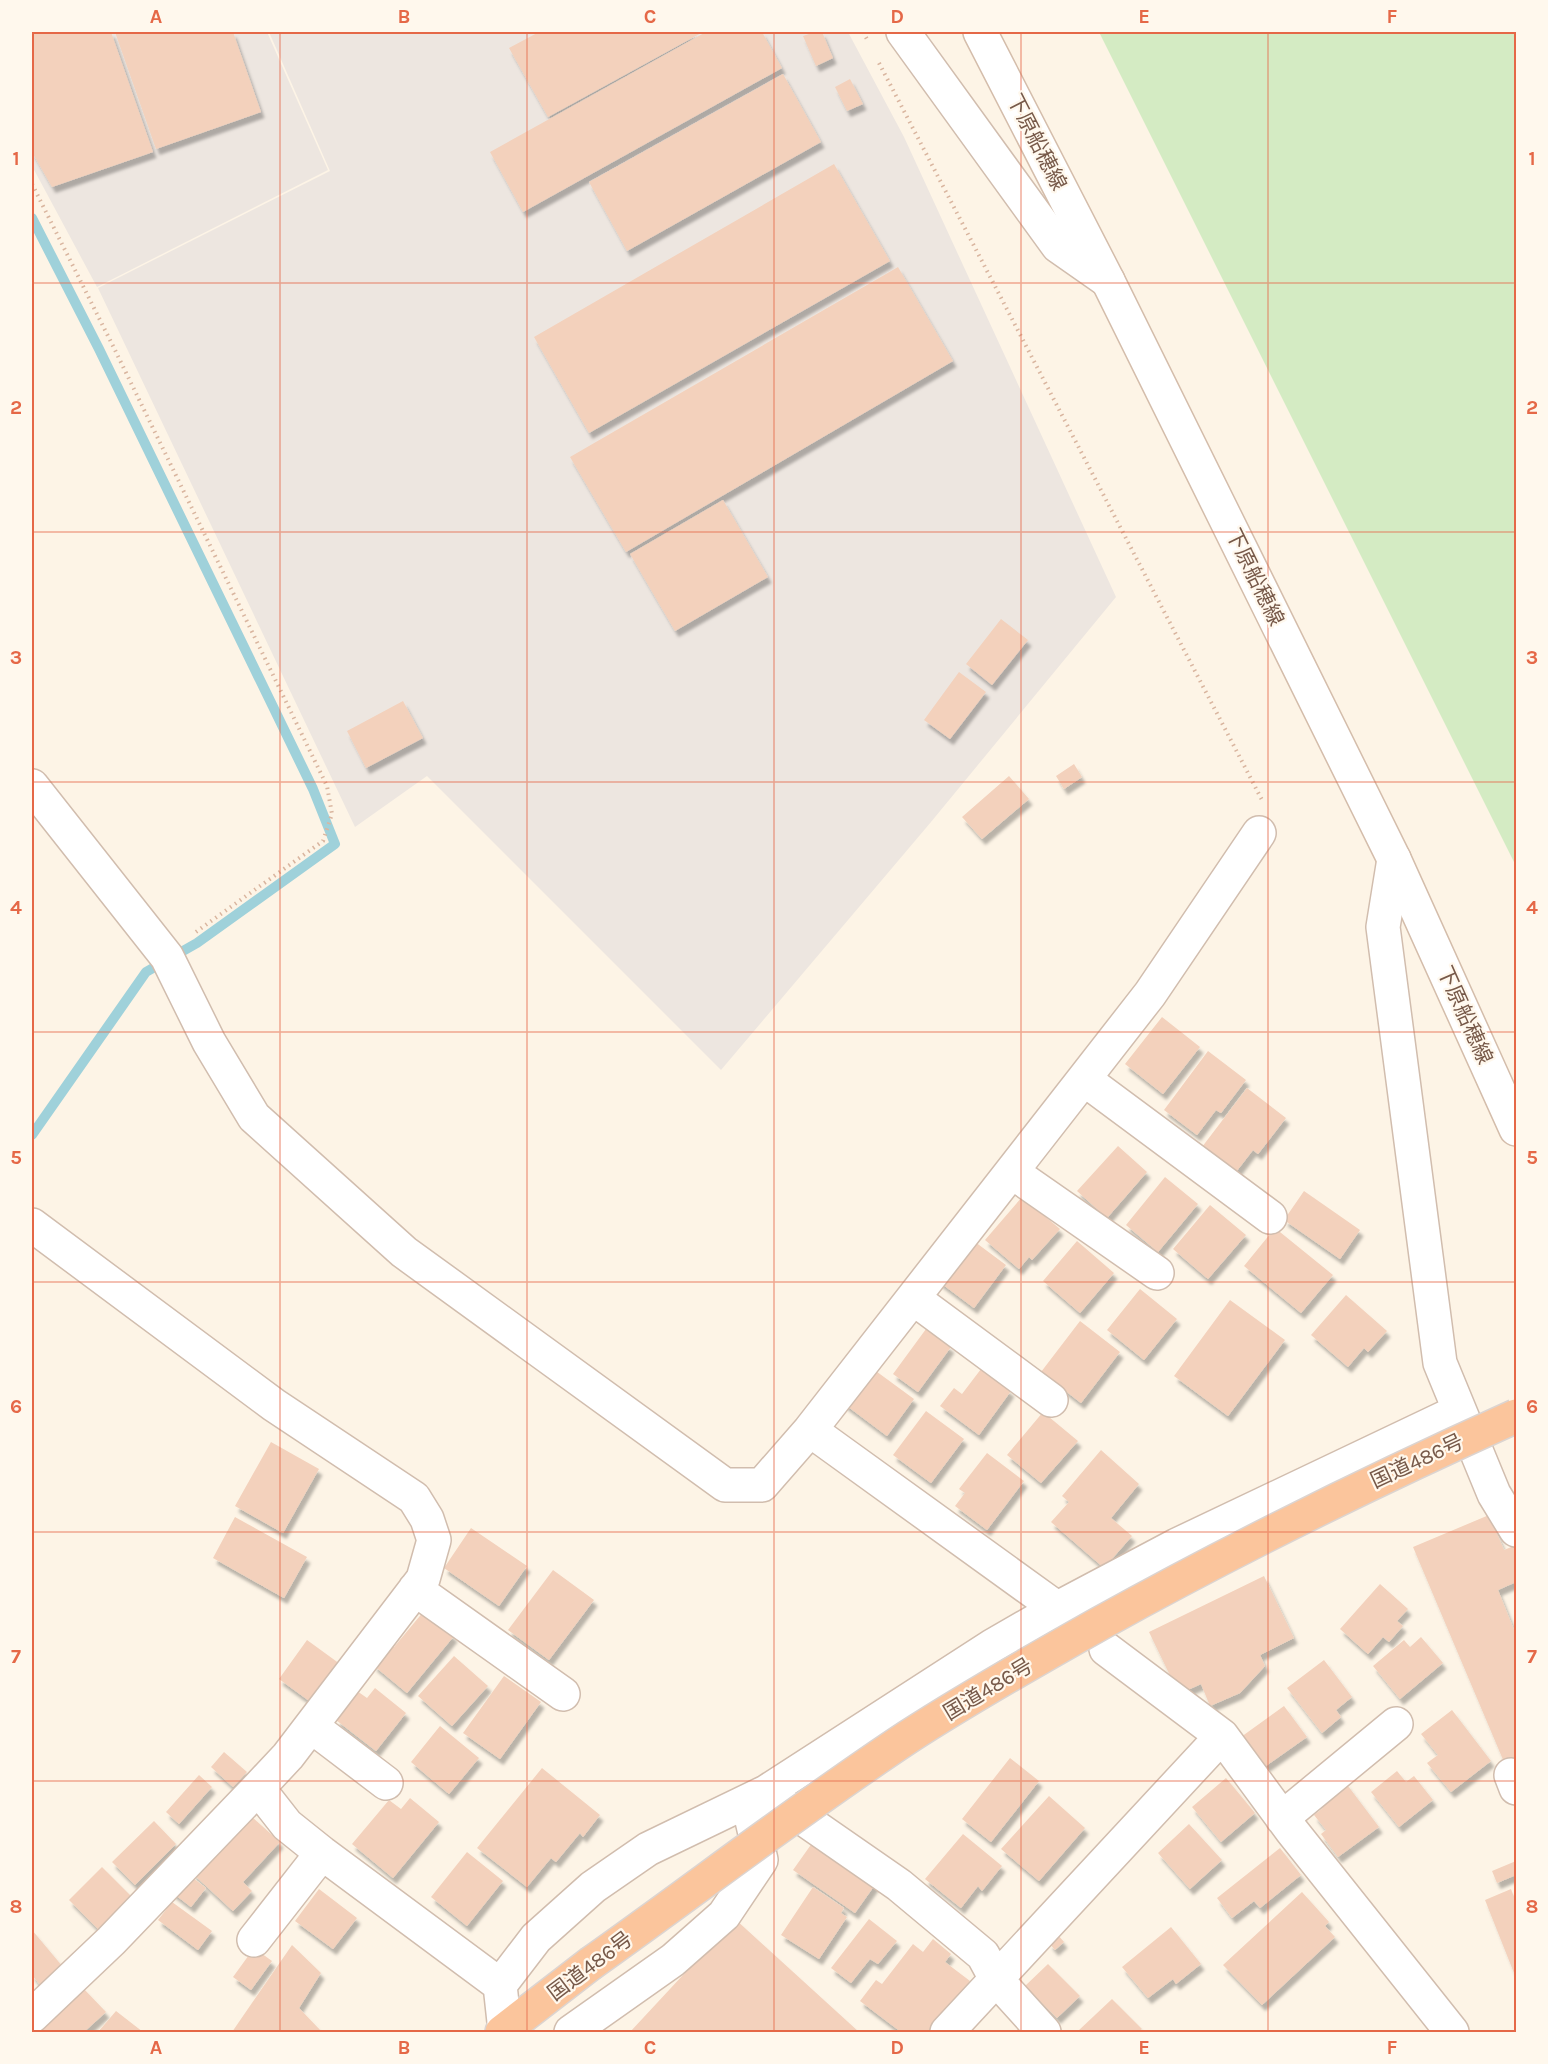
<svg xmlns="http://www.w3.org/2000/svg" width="1548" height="2064" viewBox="0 0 1548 2064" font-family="Karla,'Noto Sans JP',sans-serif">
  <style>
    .industrial { fill: #ede6e0 }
    .green { fill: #d4ebc3 }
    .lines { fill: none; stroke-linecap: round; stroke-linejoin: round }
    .stream { stroke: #9fd1da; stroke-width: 10 }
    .building { fill: #f3d1bc; filter: url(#shadow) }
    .minor-casing { stroke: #d1bdae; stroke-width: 36 }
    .secondary-casing { stroke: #d4bdab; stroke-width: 36 }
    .trunk-casing { stroke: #dcd4d0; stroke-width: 36 }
    .path { stroke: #d9b59f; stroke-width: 4; stroke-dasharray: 1.5 4.5; stroke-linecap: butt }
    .minor { stroke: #fff; stroke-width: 33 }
    .secondary { stroke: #fff; stroke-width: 33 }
    .trunk { stroke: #fbc59c; stroke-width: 33 }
    .trunk-bridge-casing { stroke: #dcd4d0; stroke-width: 36; stroke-linecap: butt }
    .trunk-bridge { stroke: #fbc59c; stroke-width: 33 }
    .grid { fill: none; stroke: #e56847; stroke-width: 1.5; stroke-opacity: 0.55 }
    .labels { text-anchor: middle; stroke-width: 4.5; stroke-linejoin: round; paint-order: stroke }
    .street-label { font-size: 21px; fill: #775949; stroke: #fff8ed }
    .neatline { fill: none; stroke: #e56847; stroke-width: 2 }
    .grid-label { font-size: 20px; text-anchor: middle; font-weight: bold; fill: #e56847 }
  </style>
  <defs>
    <filter id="shadow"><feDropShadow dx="3.5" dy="6" stdDeviation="1.5" flood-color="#0004"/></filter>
  </defs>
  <rect width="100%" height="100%" fill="#fdf4e6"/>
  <path class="industrial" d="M 32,32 L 267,32 L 328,170 L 97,287 L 32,166 Z
    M 269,32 L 848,32 L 904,137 L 1116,597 L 931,822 L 721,1070 L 427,776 L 355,827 L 98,288 L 330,171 Z"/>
  <path class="green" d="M 1099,32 L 1516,32 L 1516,866 Z"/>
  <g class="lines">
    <path class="stream" d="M 32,218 L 99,349 L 313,789 L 335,844 L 197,943 L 146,972 L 32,1135"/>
  </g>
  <path class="building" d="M 32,32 L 111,32 L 153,152 L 52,187 L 32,152 Z
    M 115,32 L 233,32 L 261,112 L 156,149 Z
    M 539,32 L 703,32 L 548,117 L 509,48 Z
    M 706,32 L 762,32 L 782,68 L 523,212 L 490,152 Z
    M 815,32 L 822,32 L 833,58 L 816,66 L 803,36 Z
    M 783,74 L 821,142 L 627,251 L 589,182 Z
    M 850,79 L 863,104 L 847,111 L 835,87 Z
    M 834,164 L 890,261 L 589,433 L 534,337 Z
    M 898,267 L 953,361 L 626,552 L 570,457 Z
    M 723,500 L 768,577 L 675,631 L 630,554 Z
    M 1001,619 L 1028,640 L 992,685 L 966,664 Z
    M 959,672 L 986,692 L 950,739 L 924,720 Z
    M 403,701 L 423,738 L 366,768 L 347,731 Z
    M 1074,764 L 1082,777 L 1064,789 L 1056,776 Z
    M 1009,776 L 1029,799 L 982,839 L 962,817 Z
    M 1162,1017 L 1200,1047 L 1163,1094 L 1125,1064 Z
    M 1208,1051 L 1246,1080 L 1221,1113 L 1216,1110 L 1197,1135 L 1164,1110 Z
    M 1247,1088 L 1286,1118 L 1258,1154 L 1253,1150 L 1236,1172 L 1202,1147 Z
    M 1118,1146 L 1147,1172 L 1107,1218 L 1077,1191 Z
    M 1165,1177 L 1198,1204 L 1158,1252 L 1126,1225 Z
    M 1304,1191 L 1360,1230 L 1340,1259 L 1284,1220 Z
    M 1022,1197 L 1060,1229 L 1032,1260 L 1029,1257 L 1019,1269 L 985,1240 Z
    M 1210,1205 L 1246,1235 L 1208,1279 L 1173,1249 Z
    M 1275,1228 L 1333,1275 L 1301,1313 L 1244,1266 Z
    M 971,1239 L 1006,1265 L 974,1308 L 938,1281 Z
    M 1077,1241 L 1114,1273 L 1080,1313 L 1043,1281 Z
    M 1140,1289 L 1177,1319 L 1144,1360 L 1107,1330 Z
    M 1346,1295 L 1387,1331 L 1368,1352 L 1364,1348 L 1348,1367 L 1311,1335 Z
    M 1230,1300 L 1285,1340 L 1228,1416 L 1174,1376 Z
    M 1080,1321 L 1120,1352 L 1081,1403 L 1041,1372 Z
    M 926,1329 L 951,1347 L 918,1392 L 893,1374 Z
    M 869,1366 L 914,1399 L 887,1436 L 843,1403 Z
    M 981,1369 L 1011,1391 L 979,1435 L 940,1406 L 954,1388 L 962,1394 Z
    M 926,1411 L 964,1439 L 931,1483 L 893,1455 Z
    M 1043,1412 L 1078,1441 L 1041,1483 L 1007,1455 Z
    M 271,1442 L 319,1469 L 283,1533 L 235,1506 Z
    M 1101,1450 L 1139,1484 L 1111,1518 L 1132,1536 L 1104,1568 L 1051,1522 L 1069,1502 L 1062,1496 Z
    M 987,1453 L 1024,1481 L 987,1530 L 955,1506 L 965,1493 L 959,1489 Z
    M 1489,1515 L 1504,1550 L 1516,1545 L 1516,1582 L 1498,1590 L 1516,1635 L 1516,1757 L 1504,1762 L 1413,1547 Z
    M 235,1517 L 307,1557 L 284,1598 L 213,1558 Z
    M 471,1528 L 527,1566 L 499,1606 L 444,1568 Z
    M 553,1570 L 594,1600 L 549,1660 L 508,1630 Z
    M 1264,1576 L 1294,1638 L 1260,1655 L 1265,1666 L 1240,1693 L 1210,1706 L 1201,1684 L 1179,1694 L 1149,1632 Z
    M 1380,1584 L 1408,1609 L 1397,1621 L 1403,1626 L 1389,1642 L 1383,1637 L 1368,1654 L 1340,1629 Z
    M 424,1611 L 454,1636 L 407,1693 L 373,1665 L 390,1644 L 394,1647 Z
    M 1421,1637 L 1443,1663 L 1400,1699 L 1373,1666 L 1404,1640 L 1410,1647 Z
    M 307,1640 L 340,1664 L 312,1703 L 279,1679 Z
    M 454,1656 L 488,1686 L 452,1726 L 418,1696 Z
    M 1324,1660 L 1352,1697 L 1336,1710 L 1341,1717 L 1322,1733 L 1287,1688 Z
    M 504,1676 L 541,1702 L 500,1759 L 463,1733 Z
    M 375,1688 L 406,1713 L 376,1751 L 336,1720 L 357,1691 L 367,1698 Z
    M 1284,1706 L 1307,1737 L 1263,1768 L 1241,1737 Z
    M 1452,1710 L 1491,1761 L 1451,1792 L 1427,1763 L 1438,1755 L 1421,1734 Z
    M 440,1726 L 479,1758 L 449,1794 L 411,1762 Z
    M 224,1752 L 247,1772 L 233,1787 L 211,1767 Z
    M 1010,1758 L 1039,1781 L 991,1842 L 962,1819 Z
    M 542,1768 L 600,1815 L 583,1837 L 580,1833 L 556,1862 L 551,1858 L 527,1887 L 477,1848 Z
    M 1397,1771 L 1406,1782 L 1414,1776 L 1433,1800 L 1399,1827 L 1371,1792 Z
    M 199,1775 L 212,1787 L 179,1824 L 166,1812 Z
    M 1226,1778 L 1255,1813 L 1221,1842 L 1192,1807 Z
    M 1345,1782 L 1379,1827 L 1338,1857 L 1321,1834 L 1326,1830 L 1314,1815 L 1323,1808 L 1318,1802 Z
    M 1049,1796 L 1085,1828 L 1039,1881 L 1001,1849 Z
    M 410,1798 L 439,1822 L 393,1878 L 352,1844 L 389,1800 L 401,1809 Z
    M 252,1817 L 280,1842 L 243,1882 L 252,1891 L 233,1911 L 192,1873 L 208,1855 L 213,1859 Z
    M 154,1821 L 176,1844 L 135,1885 L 112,1862 Z
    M 1189,1824 L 1222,1860 L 1190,1889 L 1158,1853 Z
    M 963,1834 L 1002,1866 L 982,1891 L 978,1886 L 961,1908 L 925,1879 Z
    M 815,1839 L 877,1882 L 855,1913 L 793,1870 Z
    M 1280,1848 L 1301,1875 L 1260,1908 L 1254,1901 L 1232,1918 L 1217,1898 Z
    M 467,1852 L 503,1881 L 467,1926 L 431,1897 Z
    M 1516,1861 L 1516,1875 L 1497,1883 L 1492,1871 Z
    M 102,1867 L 131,1896 L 98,1929 L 69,1900 Z
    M 184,1871 L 206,1888 L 191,1907 L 169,1890 Z
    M 813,1887 L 844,1908 L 841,1913 L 847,1917 L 819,1959 L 781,1935 Z
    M 319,1889 L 357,1918 L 333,1949 L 295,1921 Z
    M 1511,1889 L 1514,1897 L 1516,1895 L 1516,1978 L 1485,1900 Z
    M 1302,1892 L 1329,1922 L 1325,1926 L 1335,1937 L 1262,2005 L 1223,1965 Z
    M 172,1902 L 212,1931 L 198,1950 L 158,1920 Z
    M 735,1919 L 859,2032 L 630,2032 Z
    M 869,1919 L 897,1941 L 878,1964 L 870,1959 L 851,1983 L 831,1968 Z
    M 1171,1927 L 1201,1964 L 1176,1984 L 1173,1979 L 1148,1998 L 1122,1967 Z
    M 32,1930 L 63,1967 L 41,1986 L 32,1975 Z
    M 1058,1935 L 1064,1942 L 1055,1950 L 1049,1943 Z
    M 933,1939 L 951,1954 L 945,1962 L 970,1981 L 930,2032 L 901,2032 L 860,2001 L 876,1980 L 882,1984 L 913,1944 L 923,1952 Z
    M 292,1945 L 321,1973 L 299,2008 L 322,2032 L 232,2032 Z
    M 254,1948 L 272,1961 L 251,1990 L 233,1977 Z
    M 1048,1964 L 1080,1996 L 1057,2018 L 1025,1986 Z
    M 83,1988 L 106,2012 L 84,2032 L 36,2032 Z
    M 1112,1999 L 1142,2029 L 1138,2032 L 1080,2032 L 1078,2031 Z
    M 116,2011 L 143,2032 L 98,2032 Z"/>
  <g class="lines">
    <defs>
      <path id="minor" d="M 903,32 L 1058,246 L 1108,281
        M 32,786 L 167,957 L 209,1042 L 254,1117 L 404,1252 L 725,1485 L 762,1485 L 810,1430 L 1150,994 L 1259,833
        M 1394,859 L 1383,927 L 1440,1363 L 1494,1494 L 1516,1530
        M 1084,1079 L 1270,1217
        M 1012,1172 L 1157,1273
        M 32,1225 L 274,1405 L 414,1498 L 427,1519 L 434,1540 L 423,1579 L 288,1756 L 258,1788 L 287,1825 L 322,1853 L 500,1985 L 505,2031
        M 913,1298 L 1051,1400
        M 810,1430 L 1069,1617
        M 415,1589 L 563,1694
        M 1106,1649 L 1222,1736 L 1292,1831 L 1452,2032
        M 311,1726 L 386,1783
        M 1511,1775 L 1516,1788
        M 775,1799 L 899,1885 L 983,1955 L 996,1979 L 1044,2032
        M 1282,1818 L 1396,1724
        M 254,1940 L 322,1853
        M 500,1985 L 536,1938 L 593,1887 L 648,1849 L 766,1792 L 992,1646 L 1058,1608 L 1177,1545 L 1459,1411
        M 32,2016 L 111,1941 L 258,1788
        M 571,2032 L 673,1960 L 724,1915 L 761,1860 L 751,1816
        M 947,2032 L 1222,1736"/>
      <path id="secondary" d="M 980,32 L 1108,281 L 1394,859 L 1516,1129"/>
      <path id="trunk" d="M 502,2032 L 590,1964"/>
    </defs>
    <use href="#minor" class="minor-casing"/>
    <use href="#secondary" class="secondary-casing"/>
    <use href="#trunk" class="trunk-casing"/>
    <path class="path" d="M 863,32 L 868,41
      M 879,63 L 1262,800
      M 32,184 L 114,348 L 327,786 L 332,814 L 323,841 L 193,934"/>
    <use href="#minor" class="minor"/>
    <use href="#secondary" class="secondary"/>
    <use href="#trunk" class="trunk"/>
    <defs>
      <path id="trunk-bridge" d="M 590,1964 C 696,1889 799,1809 908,1737 C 970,1697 1035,1660 1099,1624 C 1236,1548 1374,1480 1516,1416"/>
    </defs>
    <use href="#trunk-bridge" class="trunk-bridge-casing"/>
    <use href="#trunk-bridge" class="trunk-bridge"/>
  </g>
  <path class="grid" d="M 280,32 L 280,2032M 527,32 L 527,2032M 774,32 L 774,2032M 1021,32 L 1021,2032M 1268,32 L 1268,2032M 32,283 L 1516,283M 32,532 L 1516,532M 32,782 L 1516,782M 32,1032 L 1516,1032M 32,1282 L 1516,1282M 32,1532 L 1516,1532M 32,1781 L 1516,1781"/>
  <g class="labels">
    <g class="street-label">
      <text transform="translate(1037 142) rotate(63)" y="7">下原船穂線</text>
      <text transform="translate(1255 577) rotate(64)" y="7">下原船穂線</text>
      <text transform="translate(1465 1015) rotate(66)" y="7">下原船穂線</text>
      <text transform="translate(1417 1461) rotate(-25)" y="7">国道486号</text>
      <text transform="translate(988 1689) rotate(-31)" y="7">国道486号</text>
      <text transform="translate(590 1966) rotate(-37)" y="7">国道486号</text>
    </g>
  </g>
  <rect width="1548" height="2064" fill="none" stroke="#fff8ed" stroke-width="66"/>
  <rect x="33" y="33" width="1482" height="1998" class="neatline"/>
  <g class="grid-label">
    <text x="156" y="23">A</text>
    <text x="404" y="23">B</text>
    <text x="650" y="23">C</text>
    <text x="897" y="23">D</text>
    <text x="1144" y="23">E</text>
    <text x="1392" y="23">F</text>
    <text x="16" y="165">1</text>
    <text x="1532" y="165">1</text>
    <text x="16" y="414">2</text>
    <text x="1532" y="414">2</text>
    <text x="16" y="664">3</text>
    <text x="1532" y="664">3</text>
    <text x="16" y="914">4</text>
    <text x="1532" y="914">4</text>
    <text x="16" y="1164">5</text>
    <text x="1532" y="1164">5</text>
    <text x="16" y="1413">6</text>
    <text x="1532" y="1413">6</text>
    <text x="16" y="1663">7</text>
    <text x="1532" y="1663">7</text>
    <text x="16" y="1913">8</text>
    <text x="1532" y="1913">8</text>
    <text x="156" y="2054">A</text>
    <text x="404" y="2054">B</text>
    <text x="650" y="2054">C</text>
    <text x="897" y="2054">D</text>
    <text x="1144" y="2054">E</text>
    <text x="1392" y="2054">F</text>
  </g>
</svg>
